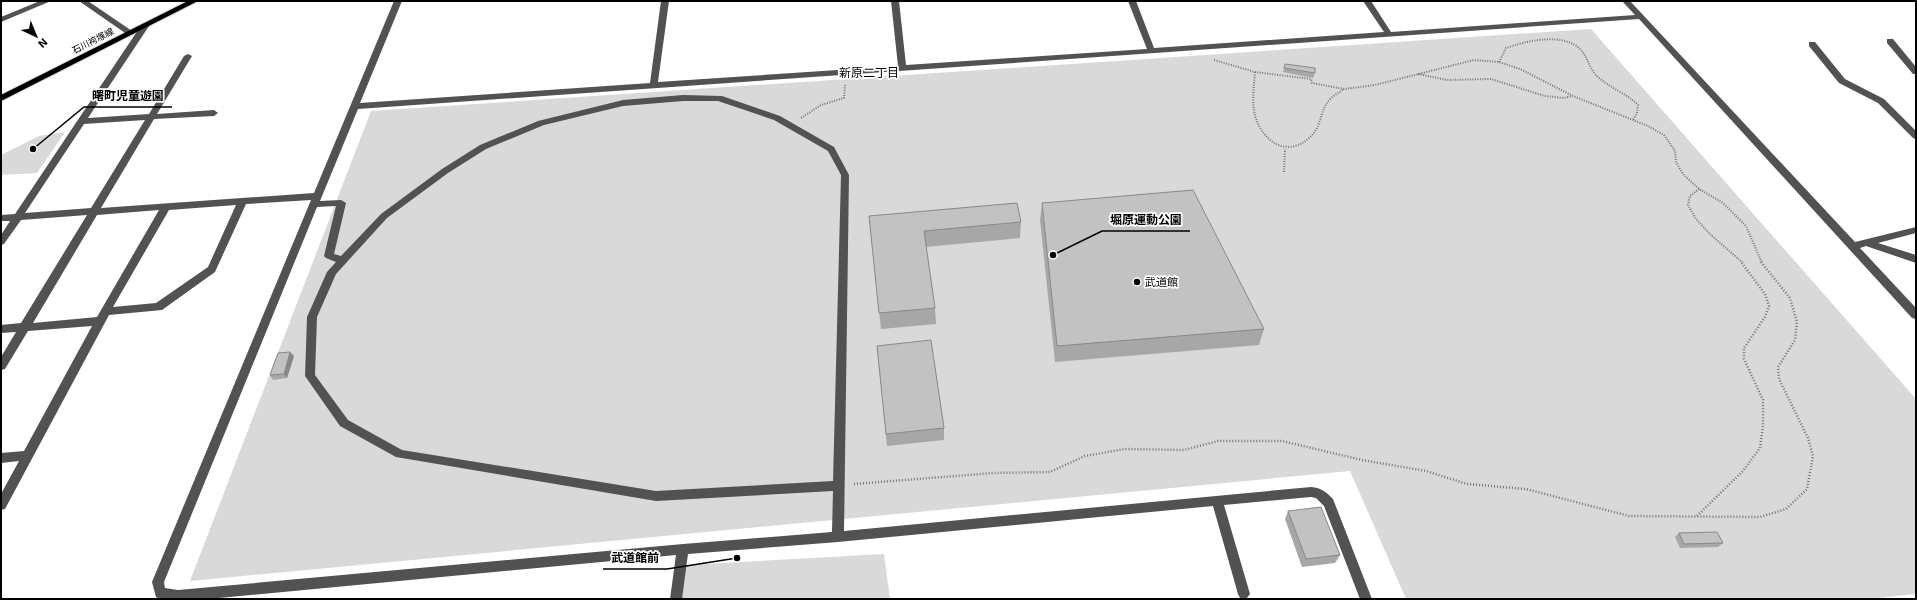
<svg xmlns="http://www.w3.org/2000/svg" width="1917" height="600" viewBox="0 0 1917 600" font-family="'Exo 2','Noto Sans JP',sans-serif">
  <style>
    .green { fill: #d9d9d9 }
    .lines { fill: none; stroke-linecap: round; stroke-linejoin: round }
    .major-casing { stroke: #dbdbdb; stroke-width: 2 }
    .path-far1 { stroke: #747474; stroke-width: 2; stroke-dasharray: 1 1.5; stroke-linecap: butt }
    .path { stroke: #747474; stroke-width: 2.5; stroke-dasharray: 1 2; stroke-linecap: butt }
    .minor { fill: #525252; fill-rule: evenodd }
    .major { fill: #000; fill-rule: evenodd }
    .wall { fill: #a7a7a7 }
    .shaded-wall { fill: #888 }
    .building { fill: #c2c2c2; stroke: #888 }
    .poi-dot { fill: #000; stroke: #fff; stroke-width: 1.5 }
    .labels { text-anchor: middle; stroke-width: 3.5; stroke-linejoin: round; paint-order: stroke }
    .far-street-label { font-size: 9px; fill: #000; stroke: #fff }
    .poi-label { font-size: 11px; fill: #000; stroke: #fff; text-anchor: start }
    .neighbourhood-label { font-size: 12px; fill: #000; stroke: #fff }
    .leader { fill: none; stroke: #000; stroke-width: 1.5 }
    .callout-dot { fill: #000; stroke: #fff; stroke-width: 1.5 }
    .callout-label { font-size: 12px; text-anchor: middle; font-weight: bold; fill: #000; stroke: #fff; stroke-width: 3.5; stroke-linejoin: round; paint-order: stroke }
  </style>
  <rect width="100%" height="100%" fill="#fff"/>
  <path class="green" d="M 1591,29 L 1916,399 L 1916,594 L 1868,599 L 1406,599 L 1350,471 L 190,581 L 371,111 Z
    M 65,132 L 37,173 L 1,175 L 1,155 L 39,136 Z
    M 884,554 L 890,599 L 681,599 L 686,565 Z"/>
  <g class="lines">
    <defs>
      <path id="major" d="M 188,1 L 198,1 L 1,101 L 1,95 Z"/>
    </defs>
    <use href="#major" class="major-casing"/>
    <path class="path-far1" d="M 1214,60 L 1255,72 L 1311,79 L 1312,83 L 1344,89 L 1375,85 L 1474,60 L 1499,62 L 1520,69 L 1573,96 L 1648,126 L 1664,135 L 1675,151 L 1676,162 L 1683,174 L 1699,189 L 1723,203 L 1746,226 L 1762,263
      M 1499,62 L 1506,48 C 1526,41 1562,32 1580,49 C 1588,57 1589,69 1598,77 C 1610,88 1626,93 1638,105 L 1637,113 L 1633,120
      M 1255,72 C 1253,97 1249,119 1268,138 C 1284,154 1306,147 1317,128 C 1321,120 1322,110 1327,103 C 1331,97 1338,93 1344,89
      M 1418,74 L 1447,80 L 1491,79 L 1545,96 L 1564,98 L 1572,96
      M 801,118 L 821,105 L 844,98 L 845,85
      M 1284,172 L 1285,149
      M 1699,189 L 1690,196 L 1688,205 L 1696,219 L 1711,235 L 1743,263"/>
    <path class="path" d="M 854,484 L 993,473 L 1050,472 L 1085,456 L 1125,449 L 1184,450 L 1218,441 L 1282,441 L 1362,460 L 1426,471 L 1467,484 L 1526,489 L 1629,516 L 1760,517 L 1786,509 L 1807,489 L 1813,456 L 1808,438 L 1779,379 L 1778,367 L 1795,340 L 1797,322 L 1790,298 L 1761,262
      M 1697,516 L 1743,471 L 1760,448 L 1763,426 L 1763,400 L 1744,359 L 1744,348 L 1765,317 L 1769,306 L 1765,294 L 1741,262"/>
    <path class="minor" d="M 40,1 L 51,1 L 1,22 L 1,17 Z
      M 79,1 L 88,1 L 135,33 L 131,35 L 128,35 Z
      M 394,1 L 402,1 L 360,103 L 650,83 L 661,1 L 669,1 L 658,82 L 898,66 L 891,1 L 899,1 L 906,65 L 1147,49 L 1128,1 L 1136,1 L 1154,48 L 1384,32 L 1363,1 L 1371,1 L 1391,32 L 1635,15 L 1622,1 L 1630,1 L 1855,242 L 1916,227 L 1916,233 L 1878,243 L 1916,255 L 1916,263 L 1866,246 L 1860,248 L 1916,308 L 1916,319 L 1912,318 L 1639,19 L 358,109 L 320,201 L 341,200 L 346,203 L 334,254 L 341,256 L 381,214 L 442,169 L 480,145 L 538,121 L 623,100 L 683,95 L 722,96 L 780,116 L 834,147 L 849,175 L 844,531 L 1311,487 C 1322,488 1326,492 1333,499 L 1372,599 L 1360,599 L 1324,506 L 1316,498 L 1311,497 L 1224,505 L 1250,594 L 1246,599 L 1240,598 L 1238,594 L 1213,506 L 838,542 L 688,554 L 682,599 L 670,599 L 676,555 L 208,599 L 160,599 L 156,597 L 152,582 L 311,200 L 246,204 L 215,272 L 162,310 L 109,315 L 5,509 L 1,510 L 1,494 L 19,461 L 1,463 L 1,453 L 24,451 L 92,326 L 28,331 L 5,369 L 1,370 L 1,357 L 16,332 L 1,333 L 1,325 L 21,323 L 87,215 L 21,220 L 4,244 L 1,245 L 1,235 L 10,221 L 1,221 L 1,215 L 15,214 L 142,24 L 145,24 L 149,26 L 88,118 L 149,114 L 184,56 L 188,54 L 192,56 L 157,114 L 214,110 L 218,113 L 214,116 L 154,119 L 101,208 L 314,193 ZM 683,101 L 718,101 L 774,120 L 828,151 L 841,175 L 833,481 L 656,491 L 402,450 L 348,420 L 315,375 L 317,317 L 336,274 L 387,218 L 448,173 L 486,149 L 544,125 L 623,106 ZM 145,120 L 91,208 L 25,213 L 84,124 ZM 236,205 L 208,267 L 156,303 L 113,307 L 169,210 ZM 336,206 L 324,256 L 326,258 L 336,262 L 327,272 L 307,317 L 305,376 L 340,426 L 396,457 L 656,501 L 833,491 L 832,532 L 683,544 L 178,590 L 165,588 L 164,582 L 317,207 ZM 159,210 L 97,317 L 33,323 L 97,215 Z
      M 1887,39 L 1893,39 L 1916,67 L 1916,74 L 1913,74 L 1887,43 Z
      M 1809,42 L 1815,42 L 1845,79 L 1884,99 L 1916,131 L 1916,139 L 1913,138 L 1878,103 L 1839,83 L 1809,46 Z"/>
    <use href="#major" class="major"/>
  </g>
  <path class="wall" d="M 1285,64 L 1315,73 L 1313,78 L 1283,72 Z
    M 1042,203 L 1264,329 L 1259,345 L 1055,362 L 1040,220 Z
    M 869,216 L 1021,222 L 1020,238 L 926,247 L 935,308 L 936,324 L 881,329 Z
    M 877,346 L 944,428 L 944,440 L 887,446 Z
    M 294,356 L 287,378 L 273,380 L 270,375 Z
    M 1288,511 L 1340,555 L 1335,563 L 1302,567 L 1285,519 Z
    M 1679,533 L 1723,543 L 1718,547 L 1680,548 L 1675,537 Z"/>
  <path class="shaded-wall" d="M 290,352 L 294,356 L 287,378 L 284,374 Z"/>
  <path class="building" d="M 1285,64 L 1315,68 L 1315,73 L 1284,68 Z
    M 1193,190 L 1264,329 L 1057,346 L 1042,203 Z
    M 1017,203 L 1021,222 L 924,231 L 935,308 L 879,313 L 869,216 Z
    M 931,340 L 944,428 L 886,434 L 877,346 Z
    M 290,352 L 284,374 L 270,375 L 278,353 Z
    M 1321,507 L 1340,555 L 1306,559 L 1288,511 Z
    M 1717,532 L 1723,543 L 1684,544 L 1679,533 Z"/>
  <circle class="poi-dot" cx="1137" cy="282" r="4"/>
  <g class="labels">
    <g class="far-street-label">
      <text transform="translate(93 41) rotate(-27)" y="3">石川袴塚線</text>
    </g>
    <g class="poi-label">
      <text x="1145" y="286">武道館</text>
    </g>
    <g class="neighbourhood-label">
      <text x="869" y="77">新原二丁目</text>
    </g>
  </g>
  <path class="leader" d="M33 149L84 107H172M1053 255L1102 231H1190M737 558L667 569H603"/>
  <g class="callout-dot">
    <circle cx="33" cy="149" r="4"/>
    <circle cx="1053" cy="255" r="4"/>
    <circle cx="737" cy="558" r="4"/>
  </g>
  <g class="callout-label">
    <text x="128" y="100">曙町児童遊園</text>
    <text x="1146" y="224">堀原運動公園</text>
    <text x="635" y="562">武道館前</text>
  </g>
  <rect width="1917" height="600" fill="none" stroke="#000000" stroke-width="4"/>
  <g transform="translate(36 36) rotate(136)" stroke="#ffffff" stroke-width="3" paint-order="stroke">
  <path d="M0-3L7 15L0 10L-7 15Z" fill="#000000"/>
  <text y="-6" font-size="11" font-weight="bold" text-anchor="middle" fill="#000000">N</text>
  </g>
</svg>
